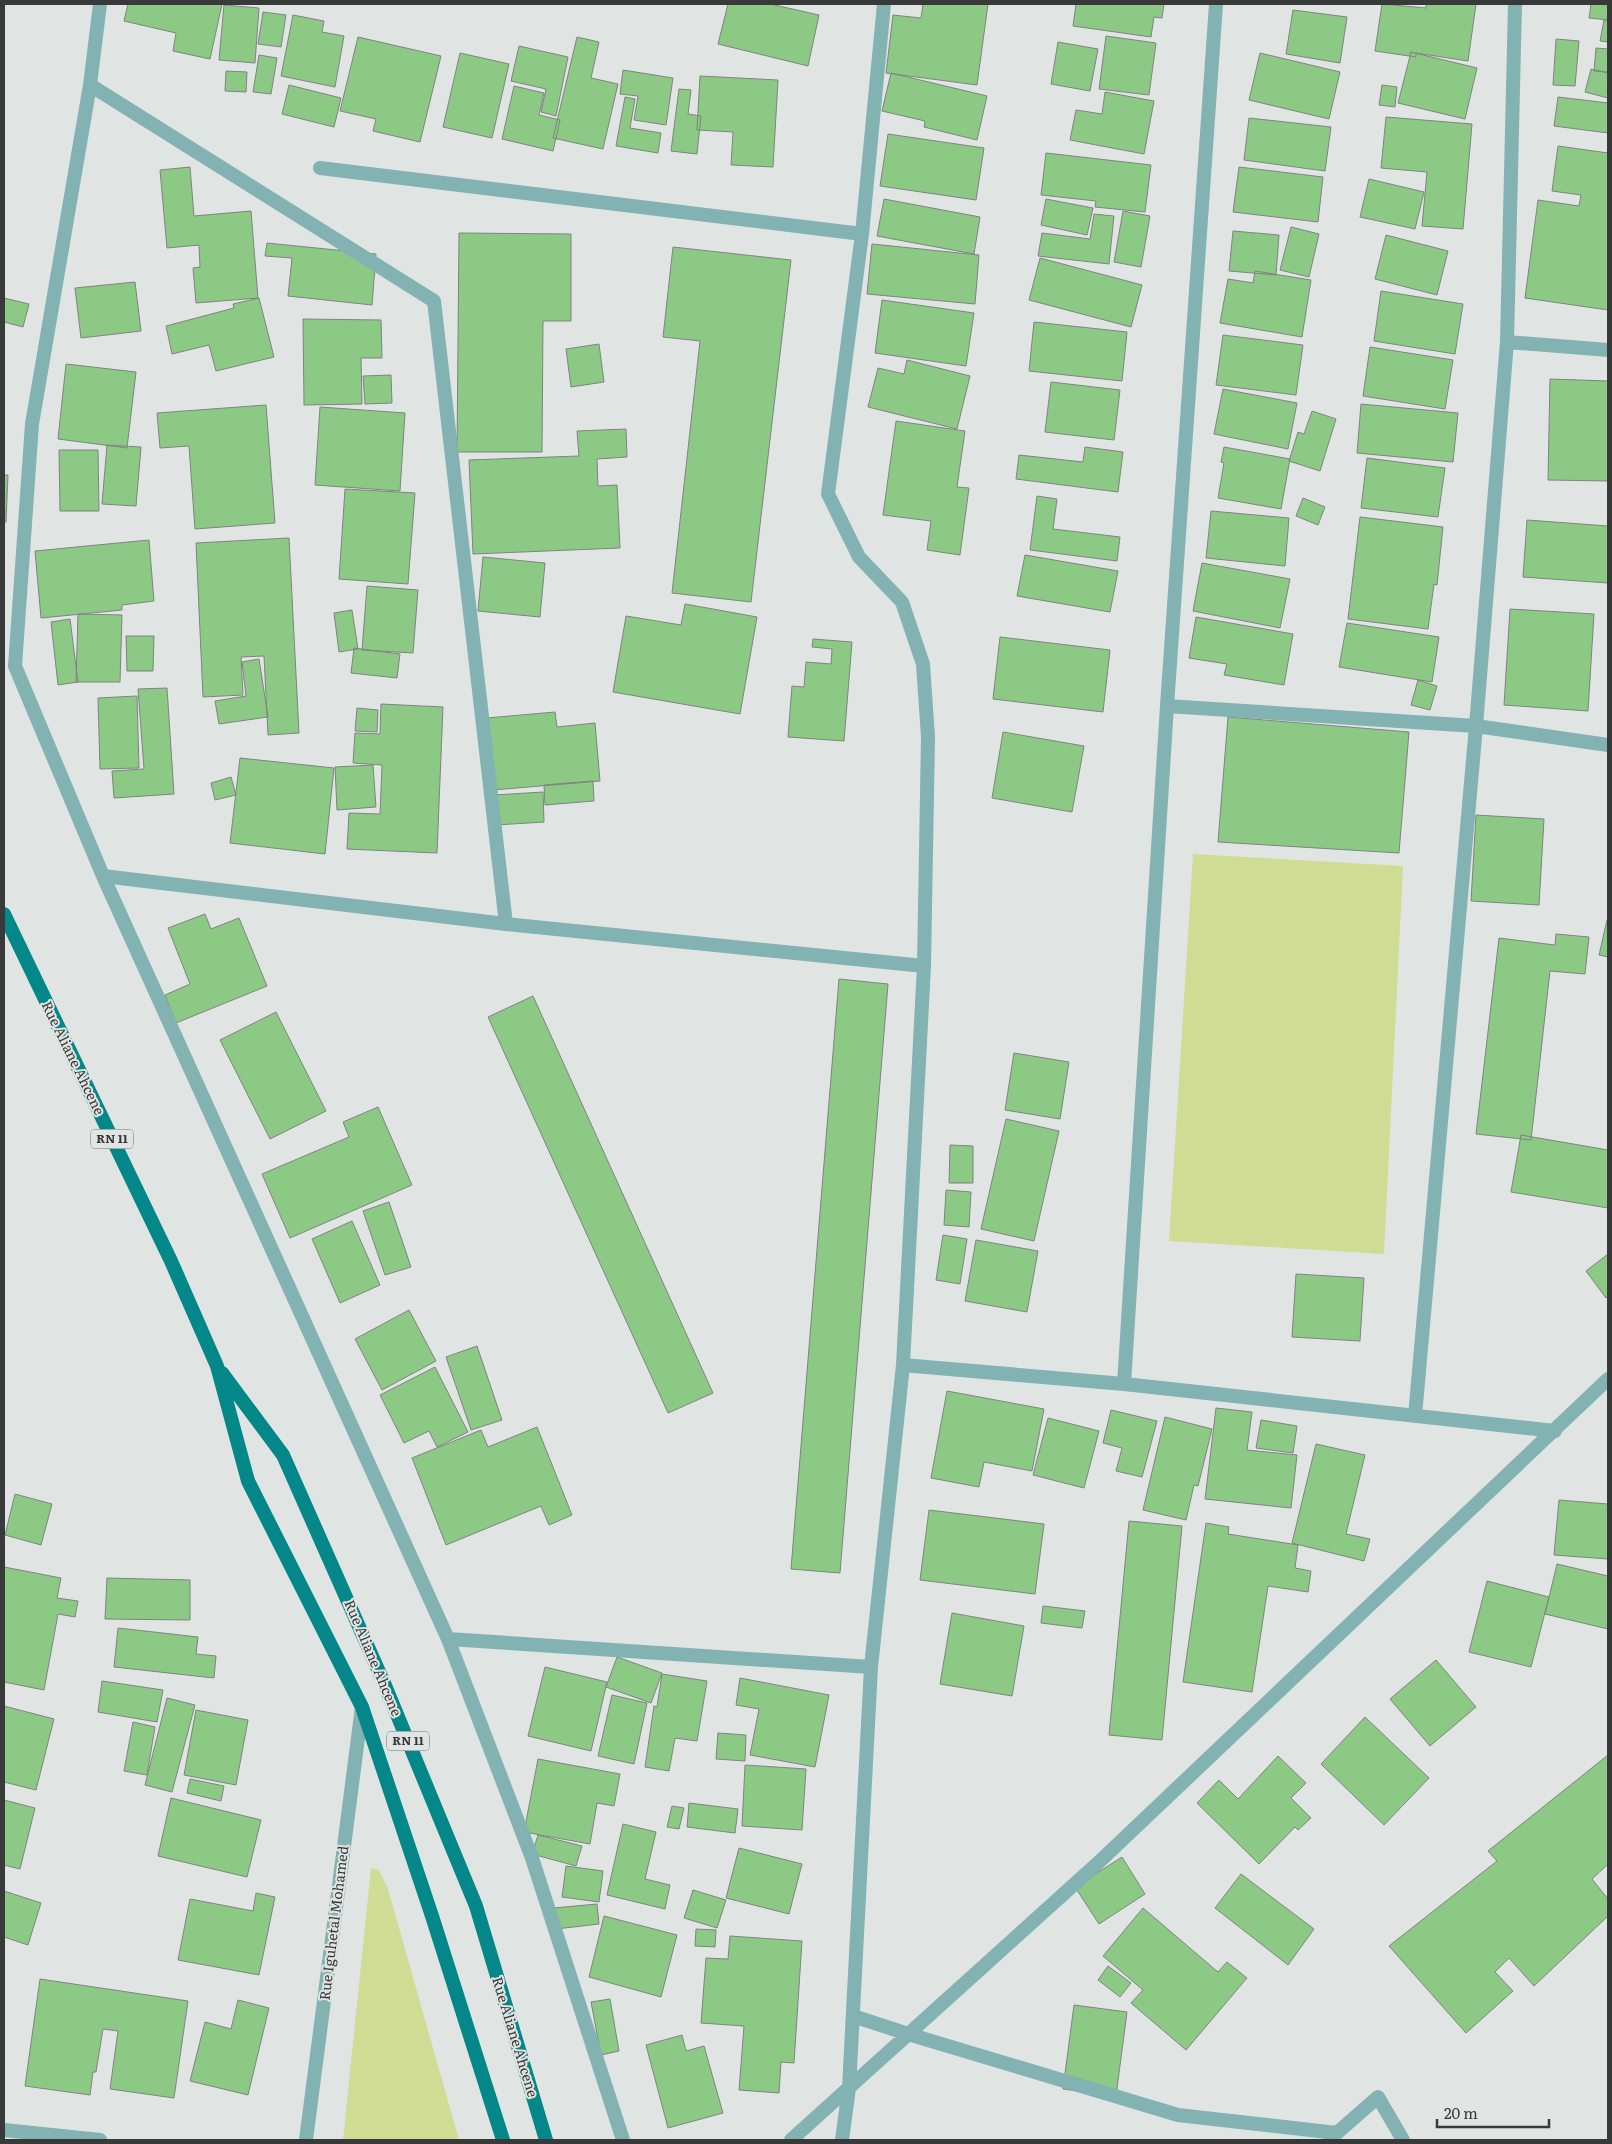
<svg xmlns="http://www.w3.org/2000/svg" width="1612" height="2144" viewBox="0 0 1612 2144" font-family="Literata,serif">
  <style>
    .green { fill: #d0db94 }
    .building { fill: #8bc985; stroke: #808380 }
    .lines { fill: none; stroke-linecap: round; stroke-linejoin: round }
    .minor { stroke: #82b2b2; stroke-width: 14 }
    .primary { stroke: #038789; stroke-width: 14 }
    .labels { text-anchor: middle; stroke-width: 4; stroke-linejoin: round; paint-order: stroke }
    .shield { fill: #e0e5e3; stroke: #6a6d6c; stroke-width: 1 }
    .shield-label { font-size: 12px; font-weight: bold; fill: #383a39 }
    .street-label { font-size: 14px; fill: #383a39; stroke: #e0e5e3 }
  </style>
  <rect width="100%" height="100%" fill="#e0e5e3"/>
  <path class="green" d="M 1193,854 L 1403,866 L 1384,1254 L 1169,1241 Z
    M 371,1868 L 379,1870 L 388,1889 L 459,2140 L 343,2140 Z"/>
  <path class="building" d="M 128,4 L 222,4 L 210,59 L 173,51 L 176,33 L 124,21 Z
    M 728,4 L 770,4 L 819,15 L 808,66 L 718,44 Z
    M 923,4 L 988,4 L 977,85 L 886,73 L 893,15 L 921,18 Z
    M 1076,4 L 1164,4 L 1162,18 L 1154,17 L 1151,37 L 1073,26 Z
    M 1382,4 L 1426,8 L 1426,4 L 1476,4 L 1468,61 L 1416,53 L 1416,57 L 1375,51 Z
    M 1591,4 L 1608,4 L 1608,20 L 1589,18 Z
    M 224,5 L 259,8 L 255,63 L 219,60 Z
    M 1293,10 L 1347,17 L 1340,63 L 1286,54 Z
    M 263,12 L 286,15 L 281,47 L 258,44 Z
    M 293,15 L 324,21 L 322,32 L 344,36 L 335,87 L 281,76 Z
    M 1604,20 L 1608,21 L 1608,42 L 1600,41 Z
    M 1106,36 L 1156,43 L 1149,95 L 1099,89 Z
    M 358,37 L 441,56 L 420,142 L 373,131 L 376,119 L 340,111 Z
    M 577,37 L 599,42 L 591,78 L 618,84 L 603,149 L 553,138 Z
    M 1556,39 L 1579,41 L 1575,86 L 1553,85 Z
    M 1058,42 L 1098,49 L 1090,91 L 1051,84 Z
    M 519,46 L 568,57 L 556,116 L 541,112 L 546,89 L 511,81 Z
    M 1596,48 L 1608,49 L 1608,72 L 1594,71 Z
    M 1411,52 L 1477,68 L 1465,119 L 1398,103 Z
    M 460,53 L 509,64 L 492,138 L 443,127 Z
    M 1260,53 L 1340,72 L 1329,119 L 1249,100 Z
    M 259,55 L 277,58 L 271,94 L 253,92 Z
    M 1591,69 L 1608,73 L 1608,98 L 1585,92 Z
    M 623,70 L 673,78 L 666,125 L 634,120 L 638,96 L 620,94 Z
    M 226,71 L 247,72 L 246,92 L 225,91 Z
    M 891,73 L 987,96 L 977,140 L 924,127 L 925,121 L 882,111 Z
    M 700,76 L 778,80 L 773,167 L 731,165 L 733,132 L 697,130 Z
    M 289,85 L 341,98 L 334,127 L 282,114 Z
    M 1382,85 L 1397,87 L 1395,107 L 1379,105 Z
    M 514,86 L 544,93 L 539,115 L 560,120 L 553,151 L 502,139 Z
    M 679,89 L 691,90 L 688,114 L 701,116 L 697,154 L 671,151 Z
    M 1105,92 L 1154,101 L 1144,154 L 1070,140 L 1076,110 L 1102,114 Z
    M 625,97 L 635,99 L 630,128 L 661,133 L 658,153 L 616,146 Z
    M 1558,97 L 1608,103 L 1608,133 L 1554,126 Z
    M 1386,117 L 1472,124 L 1463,229 L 1422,226 L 1427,172 L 1381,168 Z
    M 1249,118 L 1331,127 L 1325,171 L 1244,160 Z
    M 888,134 L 984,148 L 976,200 L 880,186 Z
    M 1558,146 L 1608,153 L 1608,310 L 1525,298 L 1538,200 L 1579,206 L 1581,195 L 1552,191 Z
    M 1046,153 L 1151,165 L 1145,212 L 1095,207 L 1096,201 L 1041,195 Z
    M 190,167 L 194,216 L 251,211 L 258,298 L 196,303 L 193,268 L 200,267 L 199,245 L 167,248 L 160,170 Z
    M 1239,167 L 1323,177 L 1318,222 L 1233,212 Z
    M 1369,179 L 1424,192 L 1415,229 L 1360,217 Z
    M 884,199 L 980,217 L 974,254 L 877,236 Z
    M 1046,199 L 1093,208 L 1087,235 L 1041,225 Z
    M 1123,211 L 1150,216 L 1141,267 L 1114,262 Z
    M 1094,214 L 1114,216 L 1109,264 L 1038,256 L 1042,233 L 1090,239 Z
    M 1291,227 L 1319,234 L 1309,277 L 1280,270 Z
    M 1233,231 L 1279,235 L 1276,275 L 1229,271 Z
    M 459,233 L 571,234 L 571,321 L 543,321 L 542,452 L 457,452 Z
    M 1386,235 L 1448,251 L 1437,295 L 1375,279 Z
    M 267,243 L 376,254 L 372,305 L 288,296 L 292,258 L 265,256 Z
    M 872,244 L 979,255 L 975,304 L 867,294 Z
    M 673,247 L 791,260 L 751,602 L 672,593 L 700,341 L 663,337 Z
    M 1040,258 L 1142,285 L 1131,327 L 1029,300 Z
    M 1255,271 L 1311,280 L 1302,337 L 1220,323 L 1228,279 L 1253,283 Z
    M 135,282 L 141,331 L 81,338 L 75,288 Z
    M 1381,291 L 1463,304 L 1455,354 L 1374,341 Z
    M 4,298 L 29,304 L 23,327 L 4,322 Z
    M 259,298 L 274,357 L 216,371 L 209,345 L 172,354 L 166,326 L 234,308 L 233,304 Z
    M 882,300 L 974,313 L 966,366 L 875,353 Z
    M 303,319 L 381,320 L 382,358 L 361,358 L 362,404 L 304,405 Z
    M 1034,322 L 1127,332 L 1122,381 L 1029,371 Z
    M 1223,335 L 1303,345 L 1296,395 L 1216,385 Z
    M 599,344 L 604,382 L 571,387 L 566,349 Z
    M 1370,347 L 1453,360 L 1445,409 L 1363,396 Z
    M 907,360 L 970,376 L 957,429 L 868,407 L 878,368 L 904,374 Z
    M 66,364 L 136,372 L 127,448 L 58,439 Z
    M 391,375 L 392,403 L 365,404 L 363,376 Z
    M 1550,379 L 1608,381 L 1608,481 L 1548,480 Z
    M 1051,382 L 1120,390 L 1114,440 L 1045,432 Z
    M 1223,389 L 1297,403 L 1288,449 L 1214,434 Z
    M 1361,404 L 1458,413 L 1453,462 L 1357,453 Z
    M 266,405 L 275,523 L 195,529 L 189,446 L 160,448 L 157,413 Z
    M 320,407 L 405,413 L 400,491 L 315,485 Z
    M 1312,411 L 1336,419 L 1320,471 L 1289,461 L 1298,432 L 1304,434 Z
    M 896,421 L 965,431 L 957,487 L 969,488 L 960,555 L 927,550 L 931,521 L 883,515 Z
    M 626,429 L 627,457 L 597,459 L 598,486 L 617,485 L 620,548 L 473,554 L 469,460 L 579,456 L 577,431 Z
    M 107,445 L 141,447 L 136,506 L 102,504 Z
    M 1085,447 L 1123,452 L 1118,492 L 1016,479 L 1019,455 L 1083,462 Z
    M 1224,447 L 1290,459 L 1281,509 L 1218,498 L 1224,463 L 1221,462 Z
    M 59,450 L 98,450 L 99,511 L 60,511 Z
    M 1367,458 L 1445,468 L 1438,517 L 1361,508 Z
    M 4,475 L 8,475 L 6,522 L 4,522 Z
    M 345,489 L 415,493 L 408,584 L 339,579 Z
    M 1037,496 L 1057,499 L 1053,529 L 1120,537 L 1117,561 L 1030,550 Z
    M 1303,498 L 1325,507 L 1318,525 L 1296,516 Z
    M 1211,511 L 1289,518 L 1285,566 L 1206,558 Z
    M 1360,517 L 1443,527 L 1437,585 L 1434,584 L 1428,629 L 1348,619 Z
    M 1527,520 L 1608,526 L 1608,583 L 1523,577 Z
    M 289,538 L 299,733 L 268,735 L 264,656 L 241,657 L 243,695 L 203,697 L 196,543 Z
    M 149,540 L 154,601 L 122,605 L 122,610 L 41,618 L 35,551 Z
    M 1025,555 L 1118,571 L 1110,612 L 1017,596 Z
    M 483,557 L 545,563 L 540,617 L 478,611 Z
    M 1202,563 L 1290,579 L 1280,628 L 1193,611 Z
    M 367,586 L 418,590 L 413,653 L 362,650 Z
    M 685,604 L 757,617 L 740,714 L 613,692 L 626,616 L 681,625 Z
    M 1510,609 L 1594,614 L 1588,711 L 1504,705 Z
    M 352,610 L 358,649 L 339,652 L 334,613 Z
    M 78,614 L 122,615 L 120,682 L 76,682 Z
    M 1196,617 L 1293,634 L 1284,685 L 1224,675 L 1227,664 L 1189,658 Z
    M 70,619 L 78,682 L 58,685 L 51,622 Z
    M 1347,623 L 1439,637 L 1432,682 L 1339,667 Z
    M 126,636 L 154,636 L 153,671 L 127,671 Z
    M 1000,637 L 1110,650 L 1103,712 L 993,699 Z
    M 813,639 L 852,642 L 844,741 L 788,737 L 792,686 L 804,687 L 806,662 L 831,664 L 832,649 L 812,647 Z
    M 354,648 L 400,654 L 397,678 L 351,673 Z
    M 259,659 L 268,717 L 219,724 L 215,701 L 246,696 L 242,662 Z
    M 1418,680 L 1437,686 L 1430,710 L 1411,705 Z
    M 167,688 L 174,794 L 114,798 L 112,771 L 144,769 L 138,689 Z
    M 137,696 L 139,768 L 100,769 L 98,698 Z
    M 381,704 L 443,707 L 437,853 L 347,849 L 349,813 L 380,814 L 382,765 L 353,763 L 355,733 L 380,734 Z
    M 357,708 L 378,710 L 377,732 L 355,731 Z
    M 555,712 L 557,727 L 595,723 L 600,781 L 493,790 L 487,718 Z
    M 1228,717 L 1409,732 L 1399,853 L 1218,842 Z
    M 1003,732 L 1084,746 L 1072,812 L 992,798 Z
    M 240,758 L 334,768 L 325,854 L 230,843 Z
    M 373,765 L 376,807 L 337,810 L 335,767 Z
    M 231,777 L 236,795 L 215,800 L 211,783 Z
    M 593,781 L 594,801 L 545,805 L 544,785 Z
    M 543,792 L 544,822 L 496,825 L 494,795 Z
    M 1476,815 L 1544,819 L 1539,905 L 1471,901 Z
    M 205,914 L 211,929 L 239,918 L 267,986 L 176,1023 L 165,995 L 190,984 L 168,928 Z
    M 1607,920 L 1608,920 L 1608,957 L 1599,955 Z
    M 1556,934 L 1589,937 L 1585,974 L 1550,971 L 1531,1140 L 1476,1134 L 1499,938 L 1555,945 Z
    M 839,979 L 888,984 L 840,1573 L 791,1569 Z
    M 533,996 L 713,1393 L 668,1413 L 488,1017 Z
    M 276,1012 L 326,1111 L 270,1139 L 220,1040 Z
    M 1014,1053 L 1069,1062 L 1060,1119 L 1005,1110 Z
    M 378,1107 L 412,1185 L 290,1238 L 262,1174 L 349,1137 L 343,1122 Z
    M 1006,1119 L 1059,1131 L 1034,1241 L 981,1229 Z
    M 1521,1135 L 1608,1150 L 1608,1208 L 1511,1192 Z
    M 950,1145 L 973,1146 L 973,1183 L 949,1183 Z
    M 946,1190 L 971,1192 L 969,1227 L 944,1225 Z
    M 389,1202 L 411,1267 L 385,1275 L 363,1211 Z
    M 352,1221 L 380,1285 L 340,1303 L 312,1239 Z
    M 943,1235 L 967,1239 L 960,1284 L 936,1280 Z
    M 976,1240 L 1038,1251 L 1027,1312 L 965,1301 Z
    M 1608,1254 L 1608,1296 L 1606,1298 L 1586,1271 Z
    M 1296,1274 L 1364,1278 L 1360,1341 L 1292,1337 Z
    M 409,1310 L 436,1361 L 382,1390 L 355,1339 Z
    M 477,1346 L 502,1420 L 471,1430 L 446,1357 Z
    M 435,1367 L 468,1432 L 437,1447 L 429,1431 L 404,1443 L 380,1395 Z
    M 947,1391 L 1044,1409 L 1032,1471 L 984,1462 L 979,1487 L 931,1478 Z
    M 1216,1408 L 1252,1412 L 1247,1450 L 1297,1455 L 1291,1508 L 1205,1499 Z
    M 1111,1410 L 1157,1421 L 1142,1477 L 1116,1471 L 1122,1448 L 1103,1443 Z
    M 1165,1417 L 1212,1429 L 1198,1486 L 1194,1485 L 1186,1520 L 1143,1510 Z
    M 1048,1418 L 1099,1431 L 1084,1488 L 1033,1475 Z
    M 1261,1420 L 1297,1426 L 1293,1453 L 1256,1448 Z
    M 537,1427 L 572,1515 L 549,1525 L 541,1506 L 446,1545 L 412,1458 L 481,1430 L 488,1447 Z
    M 1316,1444 L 1365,1455 L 1346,1534 L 1370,1539 L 1364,1561 L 1292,1543 Z
    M 15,1494 L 52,1504 L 41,1545 L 5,1535 Z
    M 1559,1500 L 1608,1504 L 1608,1559 L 1554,1555 Z
    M 929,1510 L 1044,1524 L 1035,1594 L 920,1580 Z
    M 1129,1521 L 1182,1526 L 1162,1740 L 1109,1735 Z
    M 1206,1523 L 1229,1527 L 1228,1534 L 1298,1545 L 1295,1568 L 1311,1571 L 1308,1592 L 1268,1586 L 1252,1692 L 1183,1682 Z
    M 1557,1564 L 1608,1576 L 1608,1629 L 1545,1614 Z
    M 4,1567 L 61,1578 L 57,1598 L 78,1601 L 75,1617 L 58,1614 L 44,1690 L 4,1682 Z
    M 107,1578 L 190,1580 L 190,1620 L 105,1619 Z
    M 1487,1581 L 1549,1597 L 1531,1667 L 1469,1652 Z
    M 1043,1606 L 1085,1611 L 1082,1628 L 1041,1623 Z
    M 952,1613 L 1024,1626 L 1012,1696 L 940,1684 Z
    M 118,1628 L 198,1637 L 196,1654 L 216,1656 L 214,1678 L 114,1667 Z
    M 617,1657 L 662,1673 L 651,1703 L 606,1687 Z
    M 1436,1660 L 1476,1707 L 1430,1746 L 1390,1699 Z
    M 545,1667 L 607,1682 L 591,1751 L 528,1736 Z
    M 662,1674 L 707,1681 L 697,1741 L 675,1738 L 669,1771 L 645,1767 L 654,1706 L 657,1707 Z
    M 740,1678 L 829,1695 L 815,1767 L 750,1755 L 759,1709 L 736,1705 Z
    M 102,1681 L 163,1690 L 157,1722 L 98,1712 Z
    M 612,1695 L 647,1703 L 634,1764 L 598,1756 Z
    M 167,1698 L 195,1705 L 172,1792 L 145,1785 Z
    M 4,1706 L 54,1719 L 36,1790 L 4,1782 Z
    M 196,1710 L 248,1720 L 236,1785 L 184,1775 Z
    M 1365,1717 L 1429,1778 L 1384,1825 L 1321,1764 Z
    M 133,1722 L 155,1727 L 147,1775 L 124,1771 Z
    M 718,1733 L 746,1735 L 745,1761 L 716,1759 Z
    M 1608,1755 L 1608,1864 L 1592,1879 L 1608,1899 L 1608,1916 L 1534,1986 L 1509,1958 L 1495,1972 L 1513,1991 L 1466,2033 L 1389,1946 L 1497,1861 L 1488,1851 Z
    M 1278,1756 L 1306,1783 L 1291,1798 L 1311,1818 L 1298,1830 L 1295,1827 L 1259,1864 L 1197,1803 L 1219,1780 L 1238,1799 Z
    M 538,1759 L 620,1774 L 614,1806 L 597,1803 L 590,1844 L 524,1832 Z
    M 745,1765 L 806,1769 L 802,1830 L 742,1826 Z
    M 190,1779 L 224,1786 L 221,1801 L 187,1793 Z
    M 171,1798 L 261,1820 L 247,1877 L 158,1856 Z
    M 4,1800 L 35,1808 L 20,1869 L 4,1865 Z
    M 689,1803 L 738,1809 L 735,1833 L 687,1827 Z
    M 672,1806 L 684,1808 L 679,1829 L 667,1827 Z
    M 623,1824 L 656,1832 L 645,1879 L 670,1885 L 665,1909 L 607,1895 Z
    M 538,1835 L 582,1846 L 576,1866 L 532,1854 Z
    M 739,1848 L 802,1864 L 789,1914 L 726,1898 Z
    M 1122,1857 L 1145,1894 L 1099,1924 L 1075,1887 Z
    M 566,1866 L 603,1871 L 599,1902 L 562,1897 Z
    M 1241,1874 L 1314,1929 L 1288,1965 L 1215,1908 Z
    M 693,1890 L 726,1900 L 717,1928 L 684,1918 Z
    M 4,1891 L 41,1903 L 28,1945 L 4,1937 Z
    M 256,1893 L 275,1897 L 259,1975 L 178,1960 L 190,1899 L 253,1911 Z
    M 597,1904 L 599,1924 L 556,1929 L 554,1908 Z
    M 1143,1908 L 1218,1972 L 1227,1962 L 1247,1978 L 1186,2050 L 1131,2003 L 1143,1990 L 1103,1956 Z
    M 604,1916 L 677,1935 L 661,1997 L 589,1977 Z
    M 696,1929 L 716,1930 L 715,1947 L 695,1946 Z
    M 730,1936 L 802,1941 L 794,2063 L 781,2062 L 779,2093 L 739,2090 L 744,2026 L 701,2023 L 706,1958 L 728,1959 Z
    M 1108,1966 L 1131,1983 L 1120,1997 L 1098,1980 Z
    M 40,1979 L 188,2001 L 174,2098 L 110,2089 L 118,2031 L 103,2029 L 96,2072 L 93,2072 L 90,2095 L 25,2086 Z
    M 610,1999 L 619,2051 L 601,2055 L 591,2002 Z
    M 238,2000 L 269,2008 L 248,2095 L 190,2081 L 205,2022 L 231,2029 Z
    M 1074,2005 L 1127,2012 L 1116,2096 L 1063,2089 Z
    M 682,2035 L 686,2051 L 704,2046 L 723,2113 L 668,2128 L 646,2045 Z"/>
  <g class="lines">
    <path class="minor" d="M 100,4 L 90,85 L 32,424 L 15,666 L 103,876 L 448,1639 L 532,1858 L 623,2140
      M 90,85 L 434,301 L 506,924
      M 320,168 L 862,234
      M 1507,342 L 1608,350
      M 1167,706 L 1476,726 L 1608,745
      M 103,876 L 506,924 L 924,966
      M 903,1365 L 1124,1384 L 1555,1431
      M 1124,1384 L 1167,706 L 1216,4
      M 1415,1416 L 1476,726 L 1507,342 L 1515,4
      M 448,1639 L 871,1667
      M 853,2016 L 908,2034 L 1178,2115 L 1337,2133
      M 4,2130 L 100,2140
      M 1330,2139 L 1378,2097 L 1403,2140
      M 306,2140 L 362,1707
      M 791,2140 L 1099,1862 L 1608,1379
      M 842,2140 L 849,2088 L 871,1667 L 903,1365 L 924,966 L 928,737 L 923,664 L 902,602 L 859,557 L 828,494 L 862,234 L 884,4"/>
    <path class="primary" d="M 4,914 L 171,1261 L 217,1366 L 248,1481 L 362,1707 L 432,1916 L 503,2140
      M 222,1373 L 283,1455 L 384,1683 L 476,1906 L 546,2140"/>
  </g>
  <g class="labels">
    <g class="shield">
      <rect x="91" y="1129.5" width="42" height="19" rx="4"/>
      <rect x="387" y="1731.5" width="42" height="19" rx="4"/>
    </g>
    <g class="shield-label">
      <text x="112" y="1143">RN 11</text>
      <text x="408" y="1745">RN 11</text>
    </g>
    <g class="street-label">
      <text transform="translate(73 1058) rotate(64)" y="5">Rue Aliane Ahcene</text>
      <text transform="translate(373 1658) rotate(67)" y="5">Rue Aliane Ahcene</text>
      <text transform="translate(334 1923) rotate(-83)" y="5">Rue Iguhetal Mohamed</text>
      <text transform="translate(515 2037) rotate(73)" y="5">Rue Aliane Ahcene</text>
    </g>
  </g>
  <rect width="1612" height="2144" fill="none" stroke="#383a39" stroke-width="10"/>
  <path d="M1437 2119v8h112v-8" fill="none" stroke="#383a39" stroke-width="2.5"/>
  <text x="1444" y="2119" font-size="15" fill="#383a39" stroke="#e0e5e3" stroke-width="4" paint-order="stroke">20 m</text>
</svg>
